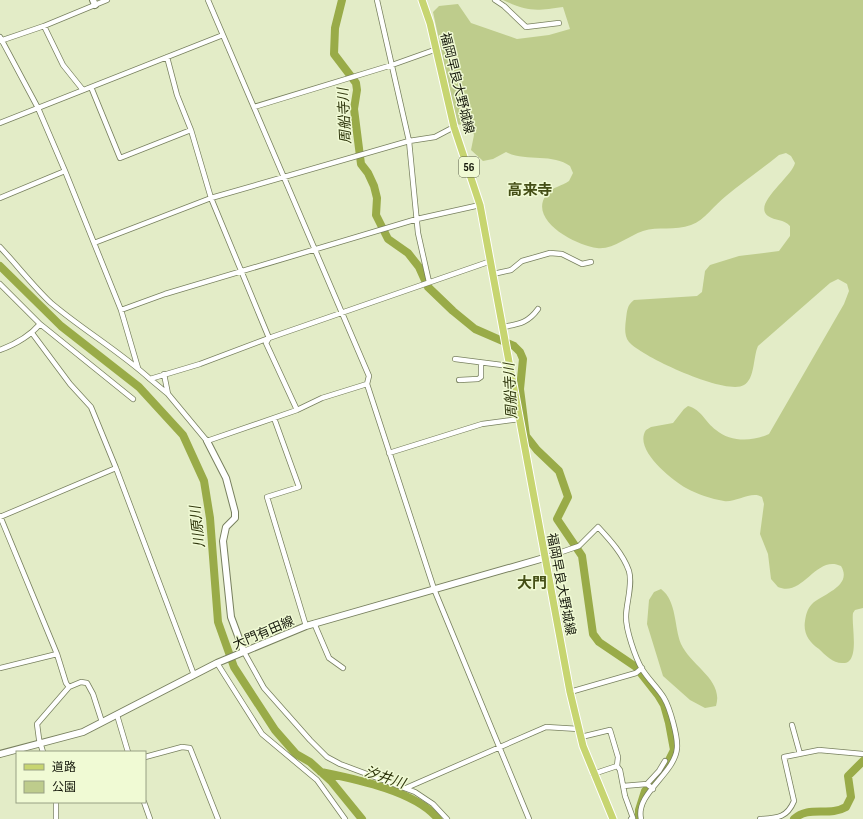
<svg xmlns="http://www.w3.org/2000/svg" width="863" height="819" viewBox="0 0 863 819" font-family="'Sofia Sans Condensed','Noto Sans JP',sans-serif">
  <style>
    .green { fill: #becc8c }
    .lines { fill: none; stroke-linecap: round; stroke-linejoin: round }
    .river { stroke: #99ab48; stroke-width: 8 }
    .street-casing { stroke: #78805f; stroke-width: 6 }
    .secondary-casing { stroke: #78805f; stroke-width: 8 }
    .primary-casing { stroke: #fff; stroke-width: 9 }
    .street { stroke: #fff; stroke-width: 4.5 }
    .secondary { stroke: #fff; stroke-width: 6 }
    .primary { stroke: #c7d570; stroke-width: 7 }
    .labels { text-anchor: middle; stroke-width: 3; stroke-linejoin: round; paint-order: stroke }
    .shield { fill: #f0fad4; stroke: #575c47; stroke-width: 1 }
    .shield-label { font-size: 12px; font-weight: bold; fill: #15180b }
    .street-label { font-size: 13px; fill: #15180b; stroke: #f0fad4 }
    .water-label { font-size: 14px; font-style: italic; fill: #2e350b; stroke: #f0fad4 }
    .quarter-label { font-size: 15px; font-weight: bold; fill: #444e15; stroke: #f0fad4 }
  </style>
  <rect width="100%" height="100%" fill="#e3ecc7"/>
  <path class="green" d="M 503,0 L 863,0 L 863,608 L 855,610 L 853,613 C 851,625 861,665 842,663 C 833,663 825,655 819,649 C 809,642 803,633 805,621 C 806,615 807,609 812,604 C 823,594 853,586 841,566 C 816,554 803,598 778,587 L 771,579 L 768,554 L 760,534 L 764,504 L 762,497 C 752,490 735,503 724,501 C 711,499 697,494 686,488 C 671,479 633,449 646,430 L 651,427 L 673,423 L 684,409 L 688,406 C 702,410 705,422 716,430 C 730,442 752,442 769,434 L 844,304 L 849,291 L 847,284 L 838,279 L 830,283 L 758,346 C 753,357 755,379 744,385 C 727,396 642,357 629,342 C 624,336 625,327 626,319 C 627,311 627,305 634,300 L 697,296 L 702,292 L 705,271 L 710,265 L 739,256 L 779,251 L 790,236 L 790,226 C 784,219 775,221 768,216 C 752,204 792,177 795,163 L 791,156 L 786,153 L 779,155 C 762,169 743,182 726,196 C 714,205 705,220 691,225 C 675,231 658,226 643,231 C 628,236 613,250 597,248 C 577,246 528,221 546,195 C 552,187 562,186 569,181 L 573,173 L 570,166 C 553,153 525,162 506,152 L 493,159 L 483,161 L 471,150 L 474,135 L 472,128 L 457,124 L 433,12 L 439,6 L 458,4 L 471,23 L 517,39 L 549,35 L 570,29 L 563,7 C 536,11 528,12 503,0 Z
    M 661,589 C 677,601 674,627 681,644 C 691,666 724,680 716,706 L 705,708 L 690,700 L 663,676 L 647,624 L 649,600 L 654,592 Z"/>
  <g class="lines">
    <path class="river" d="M 342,0 L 335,28 L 334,54 L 356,83 L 357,90 L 354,109 L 361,164 L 368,173 L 374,186 L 377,198 L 376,215 L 388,239 L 408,253 L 419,267 L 428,287 L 453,311 L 475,329 L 514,346 L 520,352 L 523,359 L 520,389 L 526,436 L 537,450 L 559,471 L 568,497 L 557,519 L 582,556 L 593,634 L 599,642 L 636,667 L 658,695 L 664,705 L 669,723 L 674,750 L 663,772 L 645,791 L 639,810 L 639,819
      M 0,266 L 61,326 L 139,387 L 183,435 L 204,481 L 210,518 L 218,622 L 234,667 L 275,730 L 296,754 L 310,762 L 331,781 L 362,819
      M 321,772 C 355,779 416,791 438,819
      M 794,819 C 809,805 829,817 846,807 L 851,797 L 848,776 L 863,761"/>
    <defs>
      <path id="street" d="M 208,0 L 369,376 L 367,384 L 434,589 L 529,819
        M 377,0 L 409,141 L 418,233 L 429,282
        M 495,0 L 504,6 L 526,27 L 559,23
        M 44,26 L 63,65 L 83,90
        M 0,37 L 38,108 L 65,171 L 121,310 L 138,368
        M 0,41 L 44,26 L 107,0
        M 91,87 L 120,158 L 191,130
        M 254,107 L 392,65 L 437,49
        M 0,123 L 223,35
        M 0,198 L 65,171
        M 94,243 L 211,198 L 409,141 L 435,137 L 454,127
        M 0,247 C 17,265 33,286 51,303 C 83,330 119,351 150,379 L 200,364 L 269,338 L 491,261
        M 493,274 L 511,270 L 522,261 L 550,253 L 562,254 L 582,264 L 591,262
        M 0,284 L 40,324 L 133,399
        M 121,310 L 165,294 L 417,219 L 480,205
        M 503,327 C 519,324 528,323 538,309
        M 32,333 L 70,384 L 91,407 L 116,468 L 194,675
        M 0,350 C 16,344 29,337 40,324
        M 455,359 L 510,366
        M 164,374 L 168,394 L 207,441 L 297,410 L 266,343 L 269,338 L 211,198 L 191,130 L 177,95 L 167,57
        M 150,379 L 168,394
        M 459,380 L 478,379 L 481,377 L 481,364
        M 297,410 L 322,398 L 367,384
        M 274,418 L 299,487 L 267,497 L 306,626
        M 389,453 L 482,424 L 520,419
        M 0,516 L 57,654 L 66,683 L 69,687
        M 0,517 L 116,468
        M 544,558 L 579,546 L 598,527 C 610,540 623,554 629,571 C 633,585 626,603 626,617 C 626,630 635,657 642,669 C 648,679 658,688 664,698 C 670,708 678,737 677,748 C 675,774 635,793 641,819
        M 314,623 L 329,658 L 343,668
        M 244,652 L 264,688 L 310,740 L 327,757 L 340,764 L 415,792 L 433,804 L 447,819
        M 217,663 L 262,734 L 317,780 L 345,819
        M 0,668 L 57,654
        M 570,692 L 636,673 L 642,668
        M 117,715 L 128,752
        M 792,725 L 800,754
        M 581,737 L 610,730 L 618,757 L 617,766 L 593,774
        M 43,752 L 39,739 L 37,724 L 69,687 L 81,682 L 87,683 L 93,694 L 102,722
        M 145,757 L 182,747 L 190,748 L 218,819
        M 617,766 L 620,770 L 625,796 L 633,818 L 631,819
        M 647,784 L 659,771 L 665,761
        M 623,786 L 647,784 L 653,789
        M 406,788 L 546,727 L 579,729
        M 56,802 L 56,819
        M 144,802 L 150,819
        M 760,819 C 777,818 787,818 794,801 L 784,757 L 819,750 L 863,754"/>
      <path id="secondary" d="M 93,0 L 95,5
        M 207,441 L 226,478 L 235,512 L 235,518 L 226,527 L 223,541 L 231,617 L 244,652
        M 0,754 L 83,732 L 217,663 L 306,626 L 544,558"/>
      <path id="primary" d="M 422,0 L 430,23 L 454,127 L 480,205 L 570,692 L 583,746 L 613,819"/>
    </defs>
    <use href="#street" class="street-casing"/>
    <use href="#secondary" class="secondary-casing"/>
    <use href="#primary" class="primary-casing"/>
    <use href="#street" class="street"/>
    <use href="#secondary" class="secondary"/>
    <use href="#primary" class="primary"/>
  </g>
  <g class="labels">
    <rect class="shield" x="459" y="157" width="20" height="20" rx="3"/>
    <g class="shield-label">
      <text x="469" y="171">56</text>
    </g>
    <g class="street-label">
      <text transform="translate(458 83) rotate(76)" y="5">福岡早良大野城線</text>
      <text transform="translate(562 584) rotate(79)" y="5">福岡早良大野城線</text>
      <text transform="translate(263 632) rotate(-23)" y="5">大門有田線</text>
    </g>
    <g class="water-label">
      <text transform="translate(344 116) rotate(-93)" y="5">周船寺川</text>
      <text transform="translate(510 391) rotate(-93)" y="5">周船寺川</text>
      <text transform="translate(197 527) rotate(-96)" y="5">川原川</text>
      <text transform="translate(385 777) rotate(18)" y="5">汐井川</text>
    </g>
    <g class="quarter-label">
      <text x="530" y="195">高来寺</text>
      <text x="532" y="588">大門</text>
    </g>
  </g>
  <rect x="16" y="751" width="130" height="52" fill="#f0fad4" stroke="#98a084"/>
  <rect x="24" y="764" width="20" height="6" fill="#c7d570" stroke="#98a084"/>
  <text x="52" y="771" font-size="12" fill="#15180b">道路</text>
  <rect x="24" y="781" width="20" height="12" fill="#becc8c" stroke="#98a084"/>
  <text x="52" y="791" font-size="12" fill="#15180b">公園</text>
</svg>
